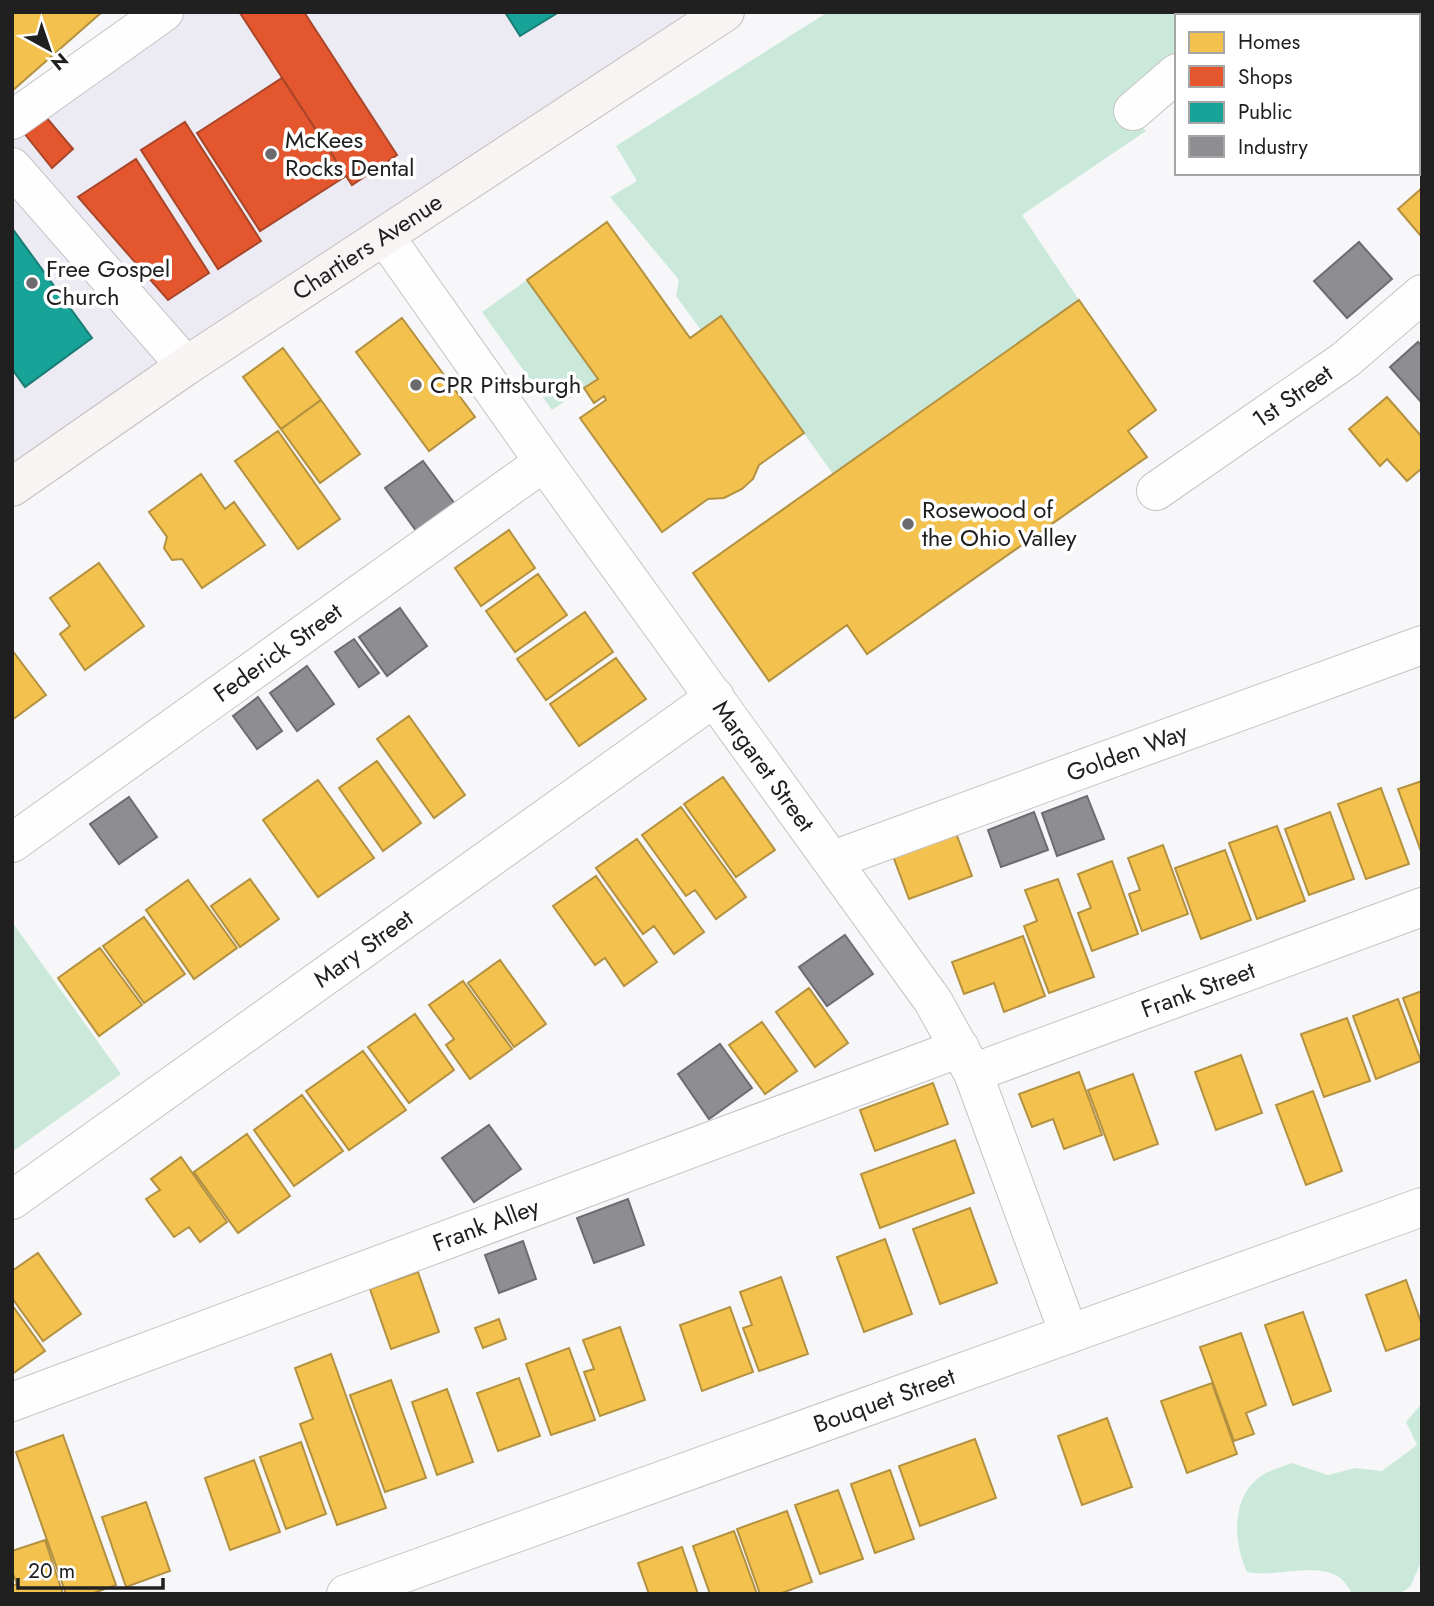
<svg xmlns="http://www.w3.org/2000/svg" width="1434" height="1606" viewBox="0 0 1434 1606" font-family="Jost,sans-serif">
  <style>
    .built { fill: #ecebf3 }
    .green { fill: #cae9db }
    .homes { fill: #f2c14e; stroke: #b39140; stroke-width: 2 }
    .shops { fill: #e4572e; stroke: #a9462a; stroke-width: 2 }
    .public { fill: #17a398; stroke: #1a7c74; stroke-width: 2 }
    .industry { fill: #8d8d92; stroke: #6c6c70; stroke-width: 2 }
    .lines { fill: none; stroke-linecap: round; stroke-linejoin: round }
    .minor-casing { stroke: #c4c4c6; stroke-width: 40 }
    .major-casing { stroke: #c7bebf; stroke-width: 40 }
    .minor { stroke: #fefefe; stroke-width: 38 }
    .major { stroke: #f8f4f4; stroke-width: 38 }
    .poi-dot { fill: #6b6b6d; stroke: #fff; stroke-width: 2.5 }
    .labels { text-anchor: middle; stroke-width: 7; stroke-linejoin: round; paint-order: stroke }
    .poi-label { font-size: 24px; fill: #202021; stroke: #fff; text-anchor: start }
    .street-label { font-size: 24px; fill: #202021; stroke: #fff }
  </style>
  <rect width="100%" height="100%" fill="#f7f7f9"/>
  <path class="built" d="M 164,12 L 725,12 L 12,487 L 12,120 Z"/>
  <path class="green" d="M 828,12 L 1243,12 L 1239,16 L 1177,16 L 1177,70 L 1128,112 L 1146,131 L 1022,215 L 1079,300 L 833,474 L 721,317 L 701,330 L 676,296 L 679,280 L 610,197 L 637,181 L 616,146 Z
    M 527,280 L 598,379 L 552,410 L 482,312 Z
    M 12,922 L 121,1074 L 12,1152 Z
    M 1422,1403 L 1422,1560 L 1410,1587 L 1399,1594 L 1353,1594 C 1349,1589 1344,1580 1339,1577 C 1316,1562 1273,1578 1247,1572 C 1233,1542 1231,1497 1261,1476 C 1270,1470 1282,1467 1292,1463 L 1328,1475 L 1355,1468 L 1382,1471 L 1417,1445 L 1406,1422 Z"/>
  <path class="homes" d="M 12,12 L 102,12 L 12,91 Z
    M 1347,12 L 1343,16 L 1268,13 L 1269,12 Z
    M 1418,74 L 1422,78 L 1422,104 L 1418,107 Z
    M 1422,188 L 1422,234 L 1420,235 L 1398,209 Z
    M 607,222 L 690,338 L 721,316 L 804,433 L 759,465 L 753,479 L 742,489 L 724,498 L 708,499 L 662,532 L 580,418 L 606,400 L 604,396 L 594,403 L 584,388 L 598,379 L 527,280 Z
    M 1079,300 L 1156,410 L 1128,431 L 1147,457 L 867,654 L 847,625 L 769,681 L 693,573 Z
    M 402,318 L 475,417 L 429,451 L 356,352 Z
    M 283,348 L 321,400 L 281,429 L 243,377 Z
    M 1387,397 L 1422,437 L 1422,468 L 1407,481 L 1387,459 L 1380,466 L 1349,429 Z
    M 321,400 L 360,454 L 320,483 L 281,429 Z
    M 278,431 L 340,519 L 298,549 L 235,461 Z
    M 201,474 L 225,509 L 234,502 L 265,545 L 202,588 L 182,559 L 172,560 L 164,548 L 167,537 L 149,512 Z
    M 509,530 L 535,568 L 481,606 L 455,568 Z
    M 99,563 L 144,626 L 85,670 L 60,634 L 70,626 L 50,598 Z
    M 538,574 L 567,615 L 515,652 L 486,611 Z
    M 585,612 L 613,652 L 546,700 L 517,659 Z
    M 12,650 L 46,695 L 12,720 Z
    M 616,658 L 646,699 L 579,746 L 550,704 Z
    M 409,716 L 465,795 L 434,818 L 377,739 Z
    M 377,761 L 421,823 L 383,851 L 339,788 Z
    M 723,777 L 775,850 L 736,877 L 684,804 Z
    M 318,780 L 374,858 L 318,897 L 263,820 Z
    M 1422,781 L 1422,854 L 1398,789 Z
    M 1381,788 L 1409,864 L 1366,879 L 1338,804 Z
    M 681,807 L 746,897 L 716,919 L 695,890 L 686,896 L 642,835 Z
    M 1330,812 L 1354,879 L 1309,895 L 1285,829 Z
    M 953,825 L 972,876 L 909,899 L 890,848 Z
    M 1277,826 L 1305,901 L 1257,919 L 1229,843 Z
    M 637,839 L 704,932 L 674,954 L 654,926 L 643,934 L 596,868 Z
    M 1163,845 L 1188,914 L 1142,931 L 1129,894 L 1140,890 L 1128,858 Z
    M 1225,850 L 1251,920 L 1201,939 L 1175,868 Z
    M 1112,861 L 1138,934 L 1092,951 L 1078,913 L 1091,908 L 1078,874 Z
    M 596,876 L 657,962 L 624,986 L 605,958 L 595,965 L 553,906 Z
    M 250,879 L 279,919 L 240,947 L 211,906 Z
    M 1058,879 L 1094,977 L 1049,993 L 1024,926 L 1037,921 L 1025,890 Z
    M 188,880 L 237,948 L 194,979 L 146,910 Z
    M 144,917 L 185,974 L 144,1003 L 103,946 Z
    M 1023,936 L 1045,996 L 1004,1012 L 994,983 L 964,994 L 952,962 Z
    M 100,948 L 142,1005 L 99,1036 L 58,978 Z
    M 500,960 L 546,1024 L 514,1047 L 468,983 Z
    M 463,981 L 512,1049 L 470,1079 L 446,1045 L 454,1039 L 429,1005 Z
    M 809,988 L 848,1043 L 815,1067 L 776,1012 Z
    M 1422,991 L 1422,1049 L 1403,998 Z
    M 1398,999 L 1421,1061 L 1376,1079 L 1353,1016 Z
    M 415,1014 L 454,1070 L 409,1103 L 368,1047 Z
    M 1347,1018 L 1370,1081 L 1324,1097 L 1301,1034 Z
    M 762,1022 L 797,1071 L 765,1094 L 729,1045 Z
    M 363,1051 L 406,1110 L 349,1150 L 306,1091 Z
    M 1241,1055 L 1262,1113 L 1216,1130 L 1195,1072 Z
    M 1079,1072 L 1102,1135 L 1064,1149 L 1053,1119 L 1032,1127 L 1019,1094 Z
    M 1133,1074 L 1158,1144 L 1114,1160 L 1088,1090 Z
    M 933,1083 L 948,1124 L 875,1151 L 860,1110 Z
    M 1313,1091 L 1342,1171 L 1306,1185 L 1276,1105 Z
    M 302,1095 L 343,1151 L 294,1186 L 254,1130 Z
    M 247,1134 L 290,1196 L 238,1233 L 194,1172 Z
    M 955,1140 L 974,1193 L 880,1228 L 861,1174 Z
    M 181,1157 L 227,1222 L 200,1242 L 189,1227 L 174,1237 L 146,1199 L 160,1190 L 151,1179 Z
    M 970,1208 L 997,1283 L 940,1304 L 913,1229 Z
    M 885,1239 L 912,1314 L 864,1332 L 837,1257 Z
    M 38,1253 L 81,1314 L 43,1341 L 12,1298 L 12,1271 Z
    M 418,1272 L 439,1332 L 391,1349 L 370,1289 Z
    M 781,1277 L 808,1354 L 759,1371 L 743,1328 L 752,1325 L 740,1292 Z
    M 1406,1280 L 1422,1325 L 1422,1338 L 1386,1351 L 1366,1295 Z
    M 12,1305 L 45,1351 L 12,1374 Z
    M 730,1307 L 753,1372 L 702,1391 L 680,1325 Z
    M 1303,1312 L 1331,1391 L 1293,1405 L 1265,1325 Z
    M 499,1319 L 506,1339 L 483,1348 L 475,1328 Z
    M 620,1327 L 645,1400 L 600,1416 L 584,1372 L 594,1369 L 583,1340 Z
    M 1241,1333 L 1266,1405 L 1246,1413 L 1254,1434 L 1234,1441 L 1200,1347 Z
    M 569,1348 L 595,1420 L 551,1435 L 526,1364 Z
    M 331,1354 L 386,1508 L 337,1525 L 300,1424 L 313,1419 L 295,1368 Z
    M 519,1378 L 540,1436 L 498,1451 L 477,1393 Z
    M 391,1380 L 426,1478 L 385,1492 L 350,1395 Z
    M 1212,1383 L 1237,1454 L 1187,1473 L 1161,1401 Z
    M 447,1389 L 473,1462 L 437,1475 L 412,1402 Z
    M 1107,1418 L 1132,1487 L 1082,1505 L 1058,1436 Z
    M 63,1435 L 116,1585 L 91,1594 L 66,1594 L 16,1452 Z
    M 975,1439 L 996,1498 L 920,1526 L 899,1466 Z
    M 301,1442 L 326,1514 L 286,1529 L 260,1457 Z
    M 254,1460 L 280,1532 L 230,1550 L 205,1478 Z
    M 890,1470 L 914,1539 L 875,1553 L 851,1484 Z
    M 838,1490 L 863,1559 L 820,1574 L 795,1505 Z
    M 146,1502 L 170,1571 L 126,1587 L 102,1517 Z
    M 787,1511 L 812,1582 L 779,1594 L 760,1594 L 737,1529 Z
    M 734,1531 L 757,1594 L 710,1594 L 693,1546 Z
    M 45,1540 L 63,1594 L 12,1594 L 12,1586 L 17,1584 L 12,1571 L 12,1551 Z
    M 682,1547 L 698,1594 L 649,1594 L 638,1563 Z"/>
  <path class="shops" d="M 304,12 L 397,155 L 352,185 L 240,13 Z
    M 282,78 L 346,176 L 260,231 L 197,133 Z
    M 45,116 L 73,149 L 52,168 L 24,133 Z
    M 185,122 L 261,241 L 218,269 L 141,150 Z
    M 136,159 L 209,273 L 168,300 L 78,197 Z"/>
  <path class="public" d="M 505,12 L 559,12 L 520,36 Z
    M 12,228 L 92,338 L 25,387 L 12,369 Z"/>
  <path class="industry" d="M 1359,242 L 1392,279 L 1347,318 L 1314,281 Z
    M 1418,342 L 1422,346 L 1422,403 L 1390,367 Z
    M 423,461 L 455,504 L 417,532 L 385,488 Z
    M 400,608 L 427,646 L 387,676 L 359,637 Z
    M 354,639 L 379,673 L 359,687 L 335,652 Z
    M 307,666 L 334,704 L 297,731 L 270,693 Z
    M 258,697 L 282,731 L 257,749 L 233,716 Z
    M 1087,796 L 1104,839 L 1057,856 L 1042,813 Z
    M 129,797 L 157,837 L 119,864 L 90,824 Z
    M 1034,812 L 1048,850 L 1001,867 L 988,830 Z
    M 845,935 L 873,974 L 827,1006 L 799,967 Z
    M 720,1044 L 752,1088 L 709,1119 L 678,1074 Z
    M 489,1125 L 521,1169 L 474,1202 L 442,1158 Z
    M 628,1199 L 644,1245 L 594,1263 L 577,1218 Z
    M 523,1241 L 536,1279 L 499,1293 L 485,1255 Z"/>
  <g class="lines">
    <defs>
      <g id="minor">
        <path d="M 1243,16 L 1247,12"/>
        <path d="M 1133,111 L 1177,73"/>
        <path d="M 12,120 L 164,12"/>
        <path d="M 12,167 L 186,366"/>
        <path id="s1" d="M 386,238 L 544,462 L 933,1001 L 973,1073 L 1069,1334"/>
        <path id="s2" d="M 1156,491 L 1345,360 L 1422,294"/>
        <path id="s3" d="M 12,843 L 544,462"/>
        <path id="s4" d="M 833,860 L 1422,645"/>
        <path id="s5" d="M 973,1073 L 1422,907"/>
        <path id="s6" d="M 12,1200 L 715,697"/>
        <path id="s7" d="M 12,1402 L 960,1048"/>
        <path id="s8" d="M 346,1594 L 1422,1207"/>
      </g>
      <g id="major">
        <path id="s9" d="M 12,487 L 186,366 L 725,12"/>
      </g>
    </defs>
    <use href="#minor" class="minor-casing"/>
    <use href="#major" class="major-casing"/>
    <use href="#minor" class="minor"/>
    <use href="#major" class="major"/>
  </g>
  <g class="poi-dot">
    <circle cx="271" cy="154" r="7"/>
    <circle cx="32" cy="283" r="7"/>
    <circle cx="416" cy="385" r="7"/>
    <circle cx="908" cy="524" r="7"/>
  </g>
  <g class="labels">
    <g class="poi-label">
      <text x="285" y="148">McKees<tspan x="285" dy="28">Rocks Dental</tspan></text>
      <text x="46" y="277">Free Gospel<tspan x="46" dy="28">Church</tspan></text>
      <text x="430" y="393">CPR Pittsburgh</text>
      <text x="922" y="518">Rosewood of<tspan x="922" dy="28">the Ohio Valley</tspan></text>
    </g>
    <g class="street-label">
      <text dy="8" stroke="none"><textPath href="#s9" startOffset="429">Chartiers Avenue</textPath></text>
      <text dy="8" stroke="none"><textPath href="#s2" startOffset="166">1st Street</textPath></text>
      <text dy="8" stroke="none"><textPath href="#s3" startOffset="327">Federick Street</textPath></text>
      <text dy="8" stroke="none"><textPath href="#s4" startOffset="313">Golden Way</textPath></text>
      <text dy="8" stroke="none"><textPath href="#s1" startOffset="649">Margaret Street</textPath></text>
      <text dy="8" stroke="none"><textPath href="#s6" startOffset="432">Mary Street</textPath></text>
      <text dy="8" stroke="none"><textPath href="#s5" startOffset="240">Frank Street</textPath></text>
      <text dy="8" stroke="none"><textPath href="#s7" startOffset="506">Frank Alley</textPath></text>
      <text dy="8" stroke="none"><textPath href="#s8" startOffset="572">Bouquet Street</textPath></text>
    </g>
  </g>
  <rect width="1434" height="1606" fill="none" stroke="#202021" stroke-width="28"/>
  <rect x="1175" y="14" width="245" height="161" fill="#ffffff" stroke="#a6a6a6" stroke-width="2"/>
  <rect x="1189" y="32" width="35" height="21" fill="#f2c14e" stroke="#a6a6a6" stroke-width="2"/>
  <text x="1238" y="49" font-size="21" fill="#202021">Homes</text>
  <rect x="1189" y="66" width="35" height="21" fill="#e4572e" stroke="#a6a6a6" stroke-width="2"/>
  <text x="1238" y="84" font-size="21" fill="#202021">Shops</text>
  <rect x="1189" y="102" width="35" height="21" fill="#17a398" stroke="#a6a6a6" stroke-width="2"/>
  <text x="1238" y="119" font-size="21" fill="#202021">Public</text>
  <rect x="1189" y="136" width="35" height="21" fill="#8d8d92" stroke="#a6a6a6" stroke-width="2"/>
  <text x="1238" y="154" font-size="21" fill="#202021">Industry</text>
  <g transform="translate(49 49) rotate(140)" stroke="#ffffff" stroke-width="5" paint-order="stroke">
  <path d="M0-5L12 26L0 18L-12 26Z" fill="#202021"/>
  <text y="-10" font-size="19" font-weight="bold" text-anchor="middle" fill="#202021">N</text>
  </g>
  <path d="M18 1578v10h145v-10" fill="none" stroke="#202021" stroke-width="3.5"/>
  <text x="28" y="1578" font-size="21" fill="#202021" stroke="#ffffff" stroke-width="5" paint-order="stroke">20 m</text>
</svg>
